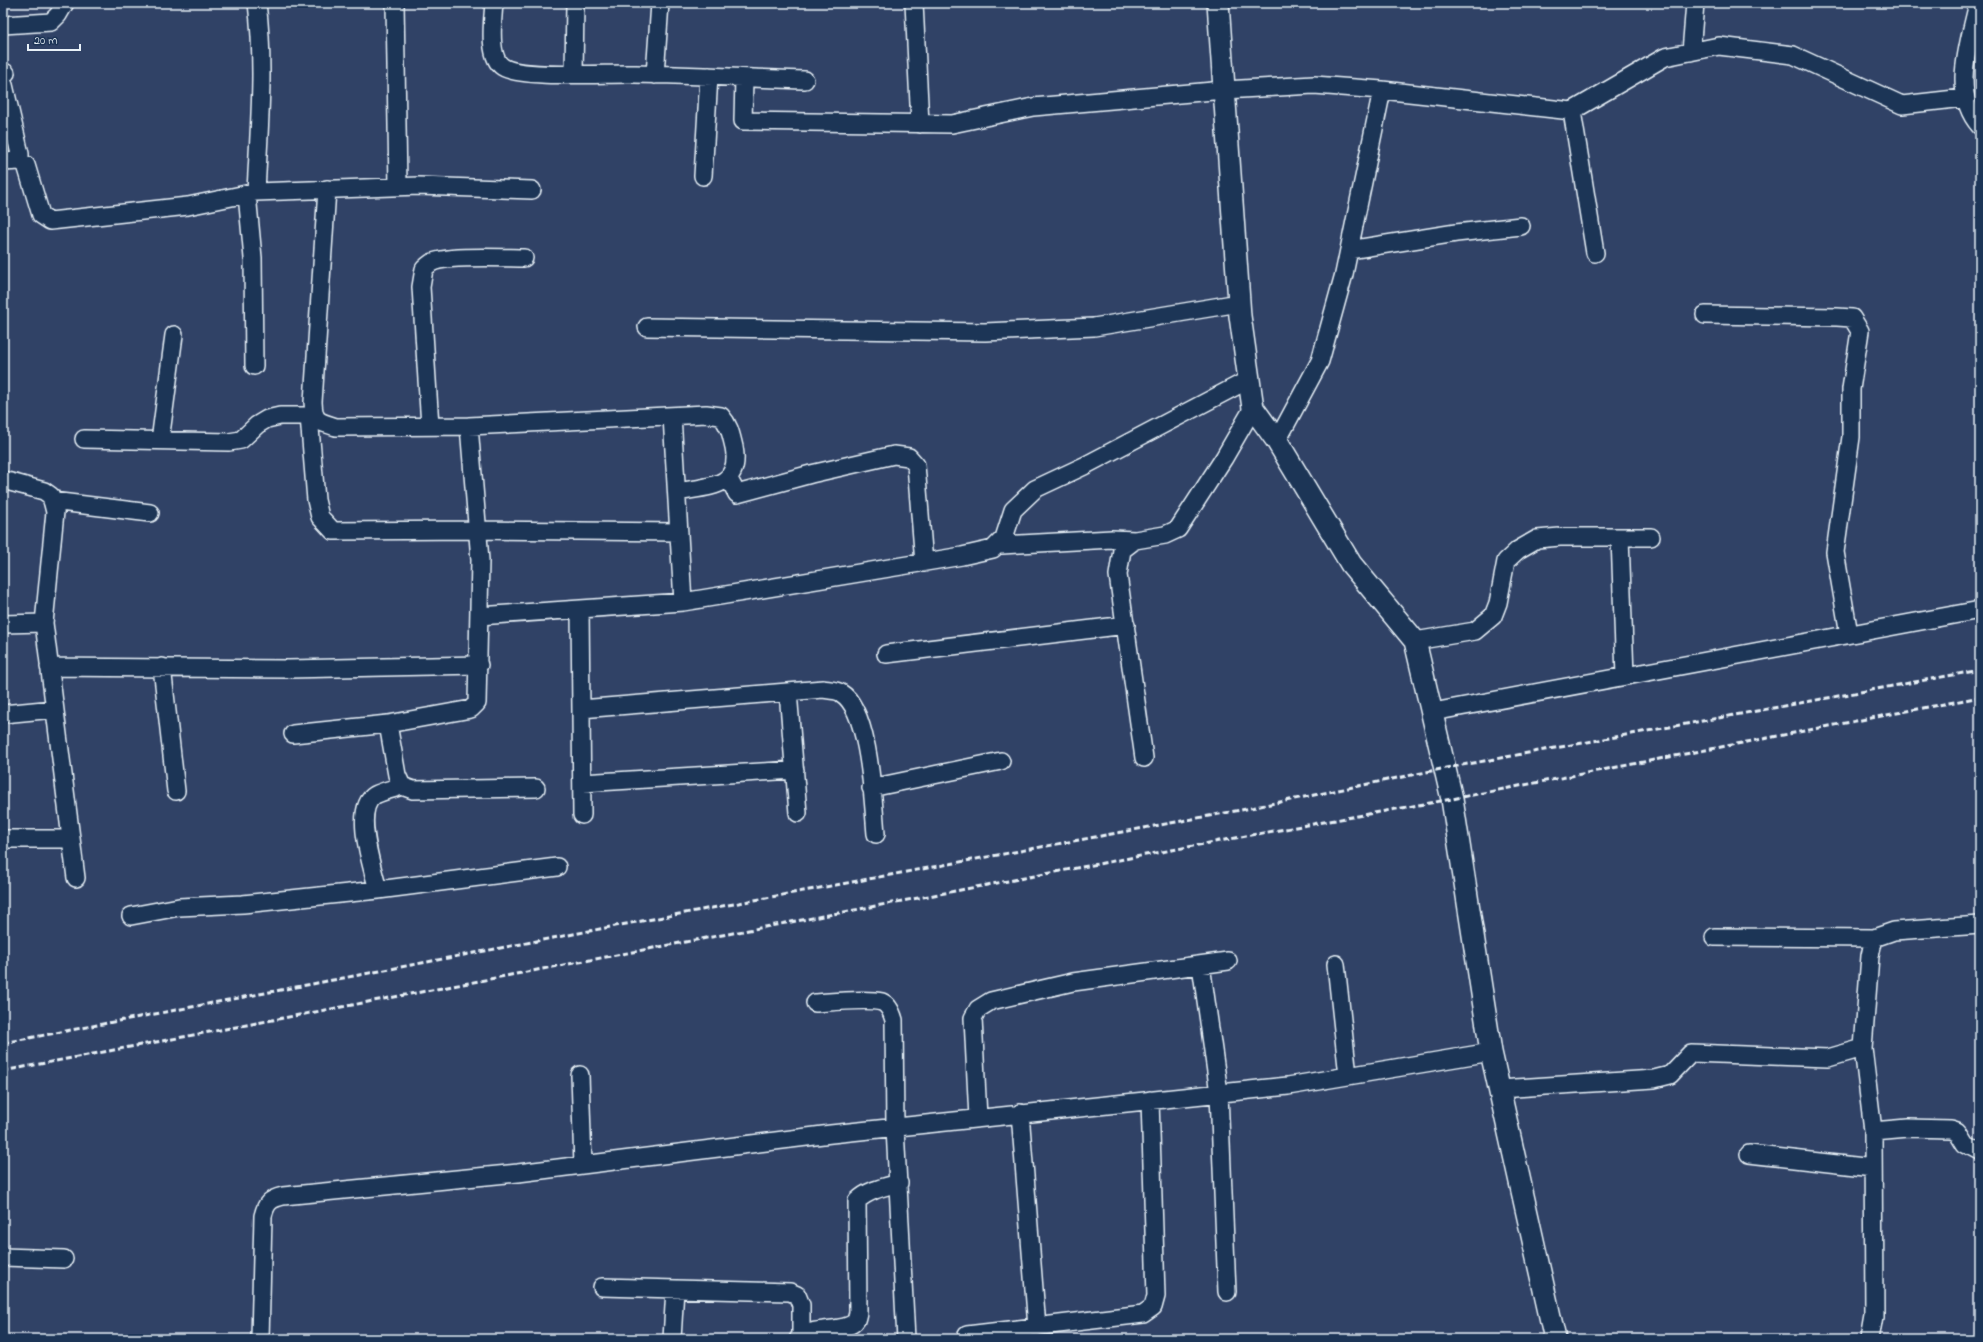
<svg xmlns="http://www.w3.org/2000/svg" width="1983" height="1342" viewBox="0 0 1983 1342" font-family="'Indie Flower',sans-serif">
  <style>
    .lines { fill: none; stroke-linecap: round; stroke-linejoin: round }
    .minor-casing { stroke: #e8f1f8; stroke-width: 20 }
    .major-casing { stroke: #e8f1f8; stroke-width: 24 }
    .minor { stroke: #1d3557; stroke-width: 17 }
    .major { stroke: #1d3557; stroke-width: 21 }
    .rail { stroke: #e8f1f8; stroke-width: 3; stroke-dasharray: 6 3; stroke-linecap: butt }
  </style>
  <rect width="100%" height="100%" fill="#304266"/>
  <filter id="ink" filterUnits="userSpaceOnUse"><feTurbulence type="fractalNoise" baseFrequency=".025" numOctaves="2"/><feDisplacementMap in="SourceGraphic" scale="8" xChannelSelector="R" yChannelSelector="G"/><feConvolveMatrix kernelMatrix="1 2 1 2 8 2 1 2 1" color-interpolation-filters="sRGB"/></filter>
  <g filter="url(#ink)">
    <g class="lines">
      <defs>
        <path id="minor" d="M 395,3 L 398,186
          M 494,3 C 493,19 487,57 503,67 C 521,79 609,73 635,74 C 692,75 748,78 805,80
          M 914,3 L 920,124
          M 1978,3 C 1970,41 1950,93 1980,126
          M 3,25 L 51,22 L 58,15 L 65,3
          M 1691,52 L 1695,3
          M 3,73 L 6,73
          M 574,73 L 575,3
          M 655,75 L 660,3
          M 744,78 L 743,121 L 952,124 L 1033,107 L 1224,90 L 1314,85 L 1382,90 L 1572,111 L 1665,57 L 1719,46 L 1793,55 L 1902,105 L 1964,98
          M 4,85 L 20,154 L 20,161
          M 1572,111 L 1595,253
          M 3,162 L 20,161 L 26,165 L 41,215 L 50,221 L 188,206 L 256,192 L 419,186 L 532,190
          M 703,176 L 709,76
          M 327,189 L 313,402 C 314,422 318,421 336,427 L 469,426 L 706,414 L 721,416 C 730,426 731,435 734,447 C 742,489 707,486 677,492
          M 256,192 C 259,129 265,66 257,3
          M 247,194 L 253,258 L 254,366
          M 1349,250 L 1456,233 L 1521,226
          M 1705,315 L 1837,317 L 1852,318 L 1860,331 L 1851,389 L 1851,437 L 1835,552 L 1849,634
          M 647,327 L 985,332 L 1094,327 L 1239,303
          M 309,416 L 316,500 L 320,517 L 333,531 L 477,530 L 679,532
          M 672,416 L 683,602
          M 430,426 L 421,287 L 424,269 C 426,267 428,265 431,263 C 444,255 506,258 524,258
          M 84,439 L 229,442 L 241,440 L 257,425 L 267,419 L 280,416 L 314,416
          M 160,441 L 174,335
          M 1277,441 L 1320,361 L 1344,274 L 1382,90
          M 729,479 L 737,494 L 811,474 L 894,455 L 909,457 L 916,465 L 924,563
          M 3,480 L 44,491 L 51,496 L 55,512 L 44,623 L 76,878
          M 52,501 L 150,513
          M 1620,537 L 1625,676
          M 1002,545 L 1112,539 L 1135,540
          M 580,609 L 582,815
          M 479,616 L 683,602 L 962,556 L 993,549 L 1004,538 L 1013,510 L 1035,489 L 1084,466 L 1248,380
          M 3,624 L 44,623
          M 1415,641 L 1475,631 L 1493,616 L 1498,603 L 1506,561 L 1518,550 L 1537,539 L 1560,537 L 1651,537
          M 886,654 L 1126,625
          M 49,667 L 289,669 L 479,665
          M 162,667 L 176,791
          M 788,692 L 798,813
          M 581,709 L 823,689 C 828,690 837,690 841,693 C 870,710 873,802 876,834
          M 1433,712 L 1980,610
          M 3,714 L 54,709
          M 388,724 L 397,775 L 402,786 L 413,790 L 536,788
          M 293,734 L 388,724 L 471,709 L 477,703 L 480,560 L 469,426
          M 1144,758 L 1118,575 L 1122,550 L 1135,540 L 1165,535 L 1178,529 L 1224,458 L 1253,408
          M 582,783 L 795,770
          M 871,788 L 1001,761
          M 3,839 L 71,839
          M 378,890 C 373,869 352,809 375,795 C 383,791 393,789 402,786
          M 131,916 L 179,907 L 243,904 L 378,890 L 557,867
          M 1714,937 L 1874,938
          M 1336,964 L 1348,1076
          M 1201,965 L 1219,1093 L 1227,1292
          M 815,1003 C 831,1002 867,998 882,1002 C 889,1005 892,1013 894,1020 L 895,1128 L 906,1339
          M 1863,1048 L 1873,1131 L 1874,1316 L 1870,1339
          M 580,1075 L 583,1165
          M 1499,1089 L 1654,1079 L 1670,1075 L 1691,1053 L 1828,1058 L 1863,1048 L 1870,956 L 1874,938 L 1894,931 L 1980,925
          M 1020,1113 L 1037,1327
          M 978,1118 L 973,1018 L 978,1009 L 991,1001 L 1073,982 L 1228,961
          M 1873,1131 L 1907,1128 L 1951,1129 L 1957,1131 L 1965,1144 L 1980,1152
          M 1749,1154 L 1873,1168
          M 3,1257 L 64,1259
          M 602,1287 L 790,1292 L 797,1295 L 801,1305 L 801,1336
          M 967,1335 L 1143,1314 L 1153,1307 L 1156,1296 L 1150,1100
          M 260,1339 L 263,1216 C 266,1203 270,1199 283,1196 L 518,1173 L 831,1134 L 1288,1086 L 1491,1052
          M 672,1339 L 675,1289
          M 798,1339 C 811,1325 848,1334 856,1320 C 857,1317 858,1313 858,1311 L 857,1201 C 868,1190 884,1187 899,1183"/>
        <path id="major" d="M 1218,3 L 1240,316 L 1253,408 L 1277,441 L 1351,564 L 1415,641 L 1452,799 L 1491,1052 L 1555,1339"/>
      </defs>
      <use href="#minor" class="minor-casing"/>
      <use href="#major" class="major-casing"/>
      <use href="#minor" class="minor"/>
      <use href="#major" class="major"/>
      <path class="rail" d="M 3,1043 L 647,920 L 1241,810 L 1446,768 L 1980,670
        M 3,1071 L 1246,836 L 1452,799 L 1980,697"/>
    </g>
  </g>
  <rect width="1983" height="1342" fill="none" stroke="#1d3557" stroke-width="16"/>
  <rect x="8" y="8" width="1967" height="1326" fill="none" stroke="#e8f1f8" stroke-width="1.5" filter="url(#ink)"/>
  <path d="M28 44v6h52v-6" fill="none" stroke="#e8f1f8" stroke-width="2"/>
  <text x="34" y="44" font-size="12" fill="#e8f1f8" stroke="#1d3557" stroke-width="3" paint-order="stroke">20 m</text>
</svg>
